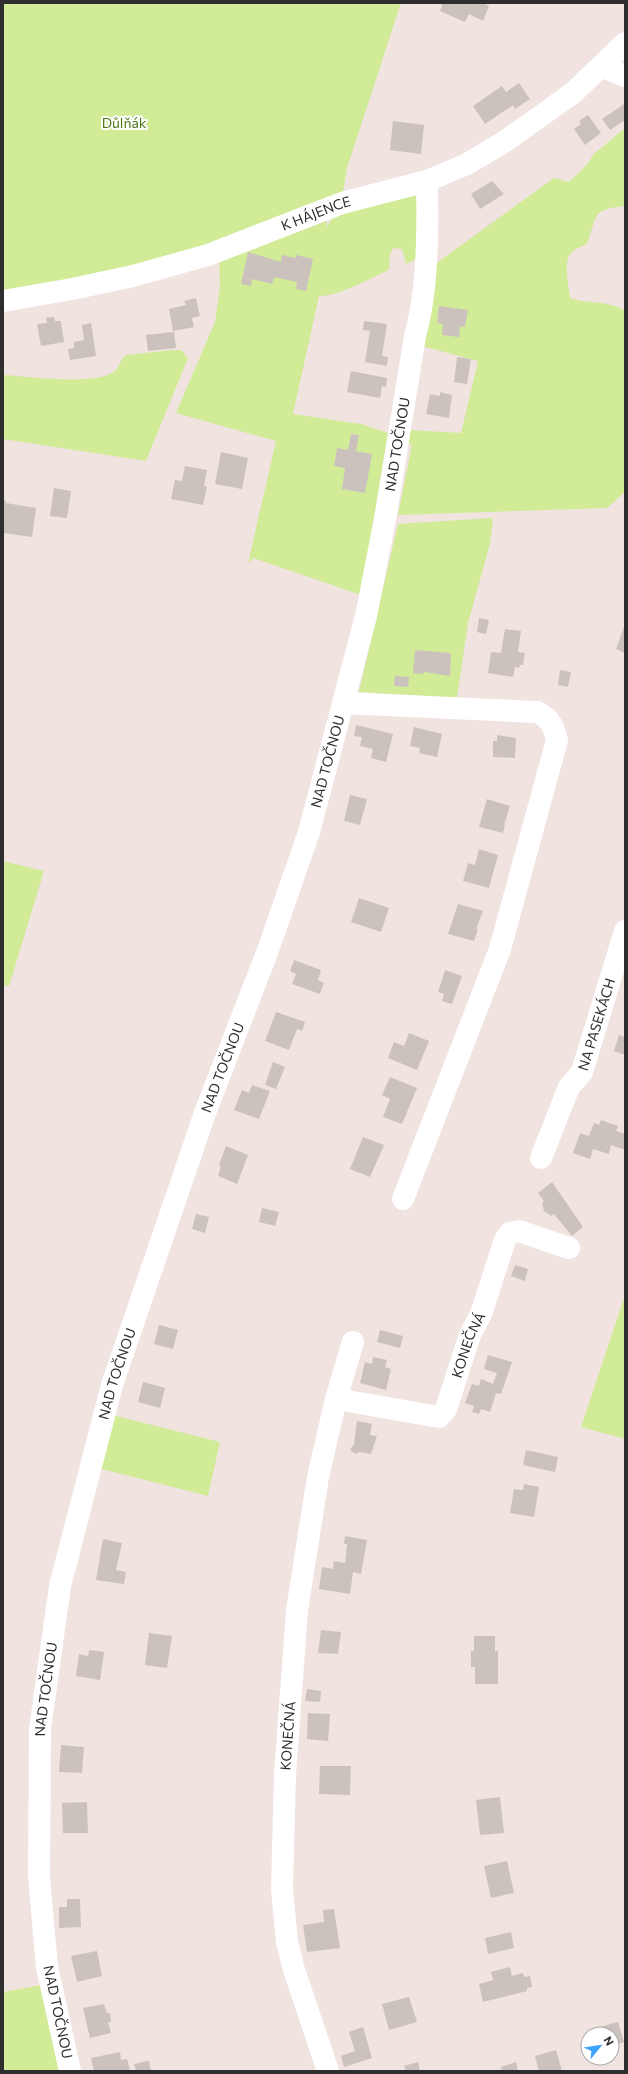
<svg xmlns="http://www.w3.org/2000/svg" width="628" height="2074" viewBox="0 0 628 2074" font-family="Commissioner,sans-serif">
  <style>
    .green { fill: #d1eb97 }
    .building { fill: #cbc2be }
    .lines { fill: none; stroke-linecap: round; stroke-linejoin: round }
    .minor { stroke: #fff; stroke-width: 22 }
    .labels { text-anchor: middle; stroke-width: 4; stroke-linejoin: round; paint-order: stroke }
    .park-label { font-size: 14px; fill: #497613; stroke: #fff }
    .street-label { font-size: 14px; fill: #2e2e2e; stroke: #fff }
  </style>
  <rect width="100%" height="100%" fill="#f0e3e0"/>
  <path class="green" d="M 3,3 L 401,3 L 347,168 L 343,192 L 254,237 L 3,301 Z
    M 625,128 L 625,206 C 590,210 598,215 587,244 C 581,247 572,249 569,256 C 564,267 569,286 570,298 C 589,305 606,299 625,311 L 625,492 L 607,508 L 398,515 L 412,445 L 405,442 L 409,430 L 461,433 L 478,361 L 422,346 L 433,273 L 438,262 L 554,178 L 568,182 C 576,177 589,163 594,154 Z
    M 405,196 L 415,196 L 419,200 L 420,257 L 406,264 L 402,249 L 393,248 L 390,254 L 389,270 C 371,278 337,297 319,296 L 293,414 L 361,424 L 388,433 L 361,595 L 253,558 L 248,563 L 276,441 L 176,413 L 215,322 L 220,286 L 219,257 L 326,218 L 327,227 L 334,216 Z
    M 172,350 L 181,350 L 188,358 L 146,461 L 3,439 L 3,375 C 26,376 99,387 116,370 C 120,366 120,359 126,355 Z
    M 493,518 L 490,544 L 468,623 L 457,698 L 359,692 L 398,524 Z
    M 3,861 L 44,871 L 9,986 L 3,985 Z
    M 625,1295 L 625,1439 L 581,1427 Z
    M 112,1415 L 220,1442 L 208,1496 L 98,1468 Z
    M 41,1985 L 63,2071 L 3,2071 L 3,1992 Z"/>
  <path class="building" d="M 441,3 L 482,3 L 489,6 L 483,21 L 469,14 L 465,22 L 440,11 L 442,6 Z
    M 519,83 L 530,99 L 515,109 L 513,105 L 485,124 L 473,106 L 502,86 L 506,92 Z
    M 624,104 L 625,120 L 610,130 L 602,119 Z
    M 588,115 L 601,133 L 585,145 L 574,129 L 581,124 L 579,121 Z
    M 393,121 L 424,125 L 421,154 L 390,150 Z
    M 492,181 L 504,194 L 480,209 L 471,194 Z
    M 248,252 L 281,262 L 282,255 L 295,258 L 296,255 L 313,259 L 306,291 L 296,289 L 297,282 L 274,277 L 272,284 L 252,279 L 251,286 L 241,284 Z
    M 196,298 L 200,316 L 192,318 L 194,327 L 173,331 L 169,309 L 186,305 L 184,301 Z
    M 439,306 L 468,310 L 465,327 L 460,326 L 459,337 L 442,335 L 443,324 L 437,323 Z
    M 54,317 L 55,321 L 61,321 L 64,342 L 41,346 L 37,324 L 47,323 L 46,318 Z
    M 364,321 L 387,324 L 382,356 L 388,357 L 387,366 L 365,362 L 370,331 L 363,330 Z
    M 91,323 L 96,356 L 70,360 L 68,349 L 74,348 L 74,342 L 84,340 L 82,325 Z
    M 174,332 L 176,348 L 148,351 L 146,335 Z
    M 457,357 L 471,359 L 467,384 L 454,382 Z
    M 351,371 L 387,378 L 386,387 L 382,386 L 380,398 L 347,392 Z
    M 440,392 L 452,395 L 449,418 L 426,414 L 430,394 L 440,396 Z
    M 351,434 L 359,435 L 356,451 L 372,454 L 365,493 L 342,489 L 345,468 L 334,466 L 337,448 L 348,450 Z
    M 221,452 L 248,458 L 242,489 L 215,484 Z
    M 185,466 L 207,470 L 204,486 L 207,487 L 203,505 L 171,499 L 175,480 L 182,481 Z
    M 54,488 L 71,491 L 67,518 L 50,516 Z
    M 3,500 L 6,501 L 6,503 L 36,508 L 32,537 L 3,533 Z
    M 479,618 L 489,620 L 486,634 L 477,632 Z
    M 625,624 L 625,653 L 616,649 Z
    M 505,629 L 521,631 L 518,652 L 525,653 L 523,665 L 520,665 L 519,668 L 515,667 L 513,677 L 488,673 L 491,652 L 501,653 Z
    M 415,650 L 451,653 L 450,676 L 424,672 L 424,674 L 413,673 Z
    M 560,670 L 571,672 L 568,687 L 558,685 Z
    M 395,676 L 409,677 L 408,687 L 394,686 Z
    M 356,725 L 393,734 L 386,762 L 371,758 L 373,749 L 360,746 L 362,737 L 354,736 Z
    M 414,727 L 442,734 L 437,757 L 419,753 L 420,748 L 410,746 Z
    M 497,735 L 516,738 L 515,758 L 493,757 L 493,741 L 497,741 Z
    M 350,795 L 367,799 L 360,825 L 344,821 Z
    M 487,799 L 510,806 L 504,825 L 505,825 L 503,833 L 479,827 Z
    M 479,849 L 498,855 L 489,888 L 463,881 L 468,863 L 475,865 Z
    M 359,898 L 389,908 L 381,932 L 351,922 Z
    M 458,904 L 483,911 L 476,929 L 478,929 L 474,941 L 448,934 Z
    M 294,960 L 321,970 L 318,980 L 324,983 L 320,994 L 292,984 L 296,974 L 290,971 Z
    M 445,970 L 462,976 L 452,1004 L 442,1001 L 444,994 L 438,992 Z
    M 276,1012 L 305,1022 L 302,1031 L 297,1029 L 289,1050 L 265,1041 Z
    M 409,1033 L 429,1041 L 417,1070 L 388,1058 L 394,1042 L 404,1046 Z
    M 619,1035 L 625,1037 L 625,1055 L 614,1051 Z
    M 273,1062 L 285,1067 L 276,1089 L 265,1085 Z
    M 390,1077 L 417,1088 L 402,1124 L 383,1117 L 390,1099 L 382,1095 Z
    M 252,1085 L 270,1091 L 259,1119 L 234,1110 L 242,1090 L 249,1093 Z
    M 601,1120 L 618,1126 L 616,1131 L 625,1134 L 625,1150 L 611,1145 L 609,1154 L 593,1149 L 590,1159 L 573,1153 L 580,1133 L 589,1136 L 594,1123 L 599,1125 Z
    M 363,1137 L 384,1145 L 370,1177 L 350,1169 Z
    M 226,1146 L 248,1155 L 237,1184 L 218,1176 L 221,1166 L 219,1165 Z
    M 552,1182 L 583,1227 L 572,1236 L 554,1214 L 551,1216 L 544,1211 L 542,1203 L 544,1201 L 538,1193 Z
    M 262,1208 L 279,1212 L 275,1226 L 259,1222 Z
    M 196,1214 L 209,1217 L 205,1233 L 192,1229 Z
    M 515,1265 L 528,1269 L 525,1281 L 511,1276 Z
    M 159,1325 L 178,1330 L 173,1349 L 154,1344 Z
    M 380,1330 L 403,1336 L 400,1348 L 377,1342 Z
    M 488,1355 L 512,1362 L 501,1394 L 496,1393 L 490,1412 L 481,1409 L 479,1414 L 472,1412 L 474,1406 L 465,1403 L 472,1384 L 479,1386 L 481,1379 L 493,1384 L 497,1373 L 484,1369 Z
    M 373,1357 L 387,1360 L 385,1367 L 391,1369 L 386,1390 L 360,1383 L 365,1362 L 372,1364 Z
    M 143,1382 L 165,1388 L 160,1408 L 138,1402 Z
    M 357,1421 L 372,1424 L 370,1435 L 377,1436 L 371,1454 L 359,1452 L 356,1454 L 350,1450 L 354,1444 Z
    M 526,1450 L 558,1457 L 555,1472 L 523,1465 Z
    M 524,1484 L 539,1487 L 534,1517 L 510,1513 L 514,1489 L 523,1490 Z
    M 345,1536 L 367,1540 L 361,1574 L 353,1572 L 350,1594 L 319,1589 L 322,1567 L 333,1569 L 334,1561 L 345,1563 L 347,1544 L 344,1544 Z
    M 103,1539 L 122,1543 L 116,1570 L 126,1572 L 124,1584 L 96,1580 Z
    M 321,1630 L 341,1632 L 338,1654 L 318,1653 Z
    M 149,1633 L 172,1636 L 167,1668 L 145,1665 Z
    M 474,1636 L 495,1636 L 495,1651 L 498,1651 L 498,1684 L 475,1684 L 475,1667 L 471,1667 L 471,1651 L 474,1651 Z
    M 89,1650 L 104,1652 L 100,1680 L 76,1676 L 79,1654 L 88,1656 Z
    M 307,1689 L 321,1691 L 320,1702 L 305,1701 Z
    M 308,1713 L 330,1714 L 328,1741 L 307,1739 Z
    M 61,1745 L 84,1747 L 82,1773 L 59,1772 Z
    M 320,1766 L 351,1766 L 350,1795 L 319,1794 Z
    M 500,1797 L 504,1833 L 480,1835 L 476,1800 Z
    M 87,1802 L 88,1833 L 63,1833 L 62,1803 Z
    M 507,1861 L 514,1893 L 491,1898 L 484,1866 Z
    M 67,1899 L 80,1899 L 81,1927 L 59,1928 L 59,1907 L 67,1907 Z
    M 334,1909 L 340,1948 L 307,1952 L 303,1925 L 324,1922 L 323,1910 Z
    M 511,1932 L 514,1948 L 488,1954 L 485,1938 Z
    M 97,1951 L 102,1976 L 77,1982 L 71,1956 Z
    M 510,1967 L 512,1976 L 523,1973 L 524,1977 L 530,1976 L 532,1987 L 527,1988 L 527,1991 L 483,2002 L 479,1984 L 493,1980 L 491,1972 Z
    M 409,1997 L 417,2022 L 389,2030 L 382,2004 Z
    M 104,2004 L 107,2013 L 110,2013 L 111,2022 L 108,2022 L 111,2033 L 90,2038 L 83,2008 Z
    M 618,2022 L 624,2042 L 615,2045 L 617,2051 L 612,2052 L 612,2034 L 591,2034 L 591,2032 L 600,2029 L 599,2027 Z
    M 363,2027 L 372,2058 L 344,2067 L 341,2056 L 355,2051 L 349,2032 Z
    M 556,2050 L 562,2071 L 539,2071 L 535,2056 Z
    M 120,2052 L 121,2060 L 127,2059 L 130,2071 L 94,2071 L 91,2058 Z
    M 147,2061 L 149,2061 L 151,2071 L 136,2071 L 134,2064 Z
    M 418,2062 L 420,2071 L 406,2071 L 404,2066 Z
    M 516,2062 L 518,2071 L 502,2071 L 501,2067 Z"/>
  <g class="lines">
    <g class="minor">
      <path d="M 601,66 L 625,76"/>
      <path id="s1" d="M 3,301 L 72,289 L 133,276 L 208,255 L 342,203 L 427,181 L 467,164 L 504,142 L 573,93 L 625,43"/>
      <path d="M 344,703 L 537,712 C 550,718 554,727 557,740 L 500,949 L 403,1199"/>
      <path id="s2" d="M 541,1158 L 569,1087 L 582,1072 L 625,931"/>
      <path id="s3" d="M 336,1399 L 439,1417 L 446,1409 L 470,1335 L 481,1314 L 505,1240 L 510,1233 L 519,1231 L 569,1248"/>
      <path id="s4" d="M 70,2071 L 47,1967 L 39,1876 L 40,1729 L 60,1586 L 112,1385 L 205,1113 L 268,950 L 309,832 L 366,616 L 386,514 L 415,336 C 428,290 428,229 427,181"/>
      <path id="s5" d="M 328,2071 L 294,1970 L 287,1942 L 282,1889 L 285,1775 L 297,1610 L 318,1477 L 336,1399 L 353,1342"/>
    </g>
  </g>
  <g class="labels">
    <g class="park-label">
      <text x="124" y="128">Důlňák</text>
    </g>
    <g class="street-label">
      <text dy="5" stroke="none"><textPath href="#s1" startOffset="326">K HÁJENCE</textPath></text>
      <text dy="5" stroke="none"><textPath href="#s4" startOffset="1682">NAD TOČNOU</textPath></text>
      <text dy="5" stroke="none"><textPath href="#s4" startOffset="1357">NAD TOČNOU</textPath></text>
      <text dy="5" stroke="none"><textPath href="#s2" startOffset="146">NA PASEKÁCH</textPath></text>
      <text dy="5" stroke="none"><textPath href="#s4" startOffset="1033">NAD TOČNOU</textPath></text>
      <text dy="5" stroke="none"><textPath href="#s3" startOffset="183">KONEČNÁ</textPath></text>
      <text dy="5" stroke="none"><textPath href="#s4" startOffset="709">NAD TOČNOU</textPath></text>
      <text dy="5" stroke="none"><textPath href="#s4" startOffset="385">NAD TOČNOU</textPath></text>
      <text dy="5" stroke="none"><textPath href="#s5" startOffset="342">KONEČNÁ</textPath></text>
      <text transform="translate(58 2012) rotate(78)" y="5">NAD TOČNOU</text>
    </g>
  </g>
  <rect width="628" height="2074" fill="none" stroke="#2e2e2e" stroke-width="8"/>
  <g transform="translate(600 2046) rotate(60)"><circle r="19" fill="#ffffff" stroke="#ababab"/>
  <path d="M0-3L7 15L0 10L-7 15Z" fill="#3ea4ff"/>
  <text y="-6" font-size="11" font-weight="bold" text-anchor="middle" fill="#2e2e2e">N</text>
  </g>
</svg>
